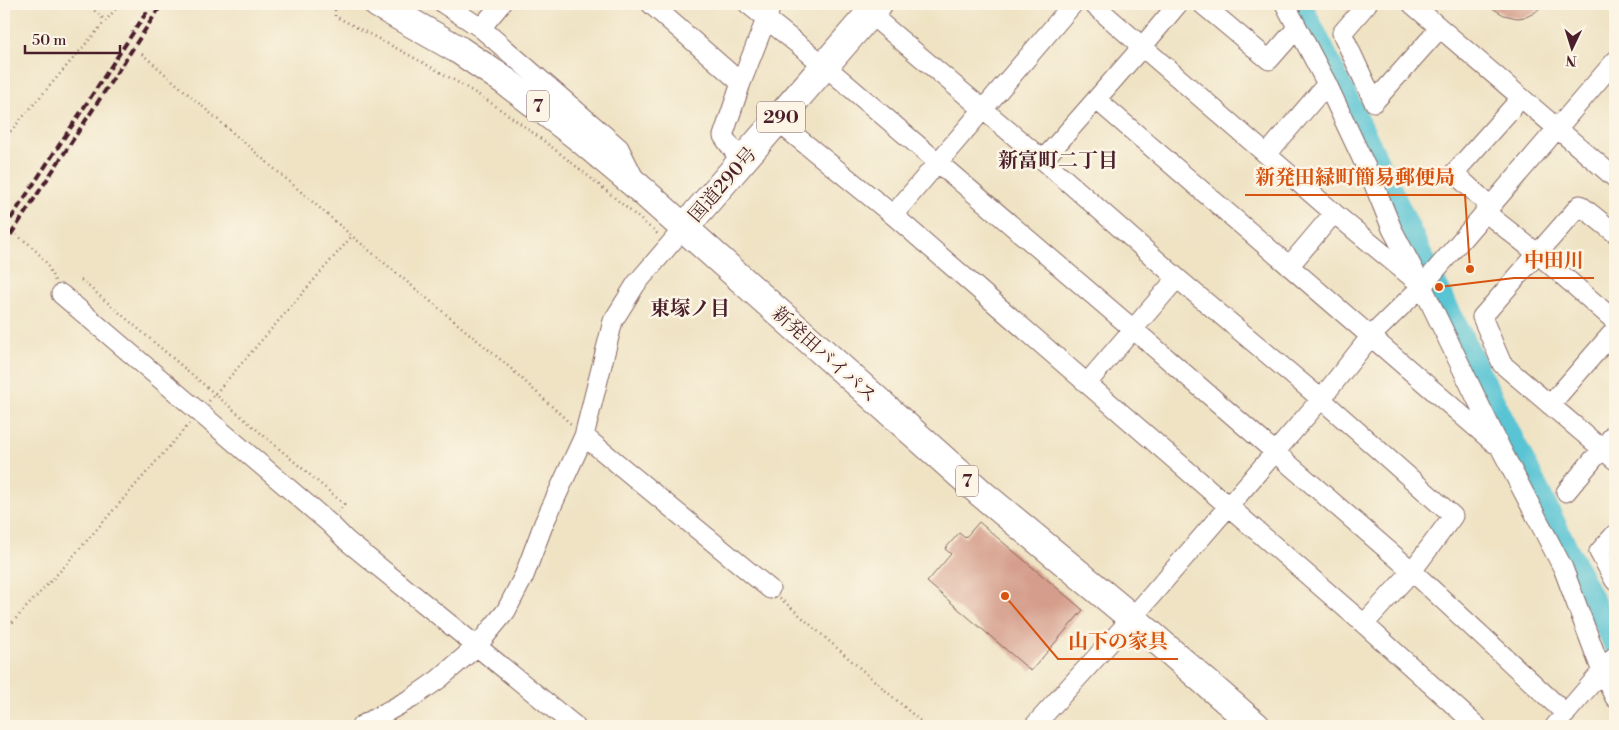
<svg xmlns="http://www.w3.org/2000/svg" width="1619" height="730" viewBox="0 0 1619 730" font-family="'Libre Bodoni','Noto Serif JP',serif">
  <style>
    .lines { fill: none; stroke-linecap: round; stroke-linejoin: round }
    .river { stroke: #59c4d4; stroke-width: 22 }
    .building { fill: #d59e8c }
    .minor-casing { stroke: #846461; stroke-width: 21 }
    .highway-casing { stroke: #846461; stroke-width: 30 }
    .path { stroke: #846461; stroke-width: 2.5; stroke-dasharray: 1 4; stroke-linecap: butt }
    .minor { stroke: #fff; stroke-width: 19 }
    .highway { stroke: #fff; stroke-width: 28 }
    .rail { stroke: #4a1f2b; stroke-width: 4; stroke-dasharray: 8 4; stroke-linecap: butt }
    .labels { text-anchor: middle; stroke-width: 5; stroke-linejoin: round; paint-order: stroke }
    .shield { fill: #fcf5e5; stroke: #7f5f63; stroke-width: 1 }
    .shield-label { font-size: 18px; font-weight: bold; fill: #4a1f2b }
    .street-label { font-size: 19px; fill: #4a1f2b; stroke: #fcf5e5 }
    .neighbourhood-label { font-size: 20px; font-weight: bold; fill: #4a1f2b; stroke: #fcf5e5 }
    .leader { fill: none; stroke: #d8530f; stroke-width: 2 }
    .callout-dot { fill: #d8530f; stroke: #fcf5e5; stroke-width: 2 }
    .callout-label { font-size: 20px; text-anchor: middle; font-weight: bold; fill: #d8530f; stroke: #fcf5e5; stroke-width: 5; stroke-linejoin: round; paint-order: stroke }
  </style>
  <rect width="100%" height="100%" fill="#fcf5e5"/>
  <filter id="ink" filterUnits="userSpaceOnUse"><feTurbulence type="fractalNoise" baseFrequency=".02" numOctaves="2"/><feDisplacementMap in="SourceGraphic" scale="10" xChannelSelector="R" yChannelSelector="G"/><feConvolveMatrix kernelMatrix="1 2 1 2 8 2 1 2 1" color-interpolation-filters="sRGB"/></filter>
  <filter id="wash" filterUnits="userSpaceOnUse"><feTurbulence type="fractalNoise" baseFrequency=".0096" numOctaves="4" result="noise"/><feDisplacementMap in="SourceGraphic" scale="20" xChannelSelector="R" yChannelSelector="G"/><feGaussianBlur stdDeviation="1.12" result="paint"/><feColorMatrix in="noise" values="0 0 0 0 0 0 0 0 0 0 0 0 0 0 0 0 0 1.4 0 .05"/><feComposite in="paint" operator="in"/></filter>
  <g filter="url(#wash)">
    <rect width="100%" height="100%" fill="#efe3c4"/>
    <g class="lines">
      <path class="river" d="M 1301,4 L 1368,140 L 1422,256 L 1595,604 L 1615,647"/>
    </g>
    <g id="blocks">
      <path class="building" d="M 1485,4 L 1545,4 L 1534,13 L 1526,17 L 1517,18 L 1504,15 Z
        M 979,522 L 1083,610 L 1031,671 L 927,582 L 951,554 L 945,549 L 959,533 L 965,538 Z"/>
    </g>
  </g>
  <g filter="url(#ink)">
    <use href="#blocks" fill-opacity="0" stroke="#846461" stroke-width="1"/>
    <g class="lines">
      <defs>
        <path id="minor" d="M 444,4 L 481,28 L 619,148 L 634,178
          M 651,4 L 741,83
          M 748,4 L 825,66 L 1133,329 L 1412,571 L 1566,714
          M 1093,4 L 1334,213 L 1415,280
          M 1202,4 L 1269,60 L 1297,28
          M 1285,4 L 1327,84 L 1373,182 L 1392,229 L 1422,286 L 1501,449 L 1563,568 L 1602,672 L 1615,698
          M 1367,4 L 1342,33 L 1374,102 L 1440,28
          M 1412,4 L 1615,178
          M 870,14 L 1043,160 L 1177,278 L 1321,399 L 1453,516 L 1412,571 L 1364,624
          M 481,28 L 501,4
          M 1097,100 L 1494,443
          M 777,121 L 893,215 L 1364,624 L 1477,726
          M 1267,154 L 1327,84
          M 1043,160 L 1142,47 L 1178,4
          M 741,161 L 723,136 L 741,83 L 772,4
          M 1490,206 L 1454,173 L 1521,98
          M 1485,212 L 1538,254 L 1615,321
          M 893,215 L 1073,4
          M 1615,233 L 1580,205 L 1482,317 L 1502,364 L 1615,460
          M 1290,265 L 1334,213
          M 61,294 L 329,523 L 347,541 L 575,726
          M 1087,383 L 1177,278
          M 1550,405 L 1615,330
          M 584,436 L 770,589
          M 1566,492 L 1615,433
          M 1615,534 L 1599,552 L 1615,581
          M 361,726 L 412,698 L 439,679 L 477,646 L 506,611 L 524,576 L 544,523 L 584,436 L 613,321 L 636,284 L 683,229
          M 1034,726 L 1132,618 L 1321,399 L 1371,336 L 1422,286 L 1615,61
          M 1555,726 L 1615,656"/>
        <path id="highway" d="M 378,4 L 459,50 L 505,81 L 576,135 L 637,186 L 982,494 L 1132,618 L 1256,726
          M 683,229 L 878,4"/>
      </defs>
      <use href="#minor" class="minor-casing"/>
      <use href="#highway" class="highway-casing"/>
      <path class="path" d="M 87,4 L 105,20
        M 335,5 L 335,16 C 386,43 440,70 488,101 C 548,141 603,188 659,235
        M 142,54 L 352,236 L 507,365 L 572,425
        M 4,139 L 120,4
        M 4,226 L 29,244 L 44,259 L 55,281
        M 81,280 L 344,504 L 338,512
        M 209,401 L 352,236
        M 780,598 L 926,726
        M 9,626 L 61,570 L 189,424"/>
      <use href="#minor" class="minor"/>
      <use href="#highway" class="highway"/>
      <path class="rail" d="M 4,229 L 152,4
        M 4,245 L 162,4"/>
    </g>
  </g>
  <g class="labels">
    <g class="shield">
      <rect x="527" y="90.5" width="22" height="31" rx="4"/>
      <rect x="757" y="101.5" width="48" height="31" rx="4"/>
      <rect x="956" y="465.5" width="22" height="31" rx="4"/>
    </g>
    <g class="shield-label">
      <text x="538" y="112">7</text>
      <text x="781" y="123">290</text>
      <text x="967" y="487">7</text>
    </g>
    <g class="street-label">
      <text transform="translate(722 184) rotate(-49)" y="7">国道290号</text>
      <text transform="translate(825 354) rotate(42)" y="7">新発田バイパス</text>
    </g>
    <g class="neighbourhood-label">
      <text x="1058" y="167">新富町二丁目</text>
      <text x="690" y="315">東塚ノ目</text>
    </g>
  </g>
  <path class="leader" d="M1470 269L1465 195H1245M1439 287L1514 278H1594M1005 596L1058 659H1178"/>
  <g class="callout-dot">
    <circle cx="1470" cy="269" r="5"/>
    <circle cx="1439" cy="287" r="5"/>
    <circle cx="1005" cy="596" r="5"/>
  </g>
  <g class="callout-label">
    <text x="1355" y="184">新発田緑町簡易郵便局</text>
    <text x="1554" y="267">中田川</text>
    <text x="1118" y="648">山下の家具</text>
  </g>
  <rect width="1619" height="730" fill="none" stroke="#fcf5e5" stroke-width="20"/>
  <g transform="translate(1572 48) rotate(184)" stroke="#fcf5e5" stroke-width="4" paint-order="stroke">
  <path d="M0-4L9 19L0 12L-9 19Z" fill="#4a1f2b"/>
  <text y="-8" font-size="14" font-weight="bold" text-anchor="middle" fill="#4a1f2b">N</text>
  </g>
  <path d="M25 45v8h95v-8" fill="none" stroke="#4a1f2b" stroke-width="2.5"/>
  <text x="32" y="45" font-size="15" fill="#4a1f2b" stroke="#fcf5e5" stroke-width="4" paint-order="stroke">50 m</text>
</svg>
